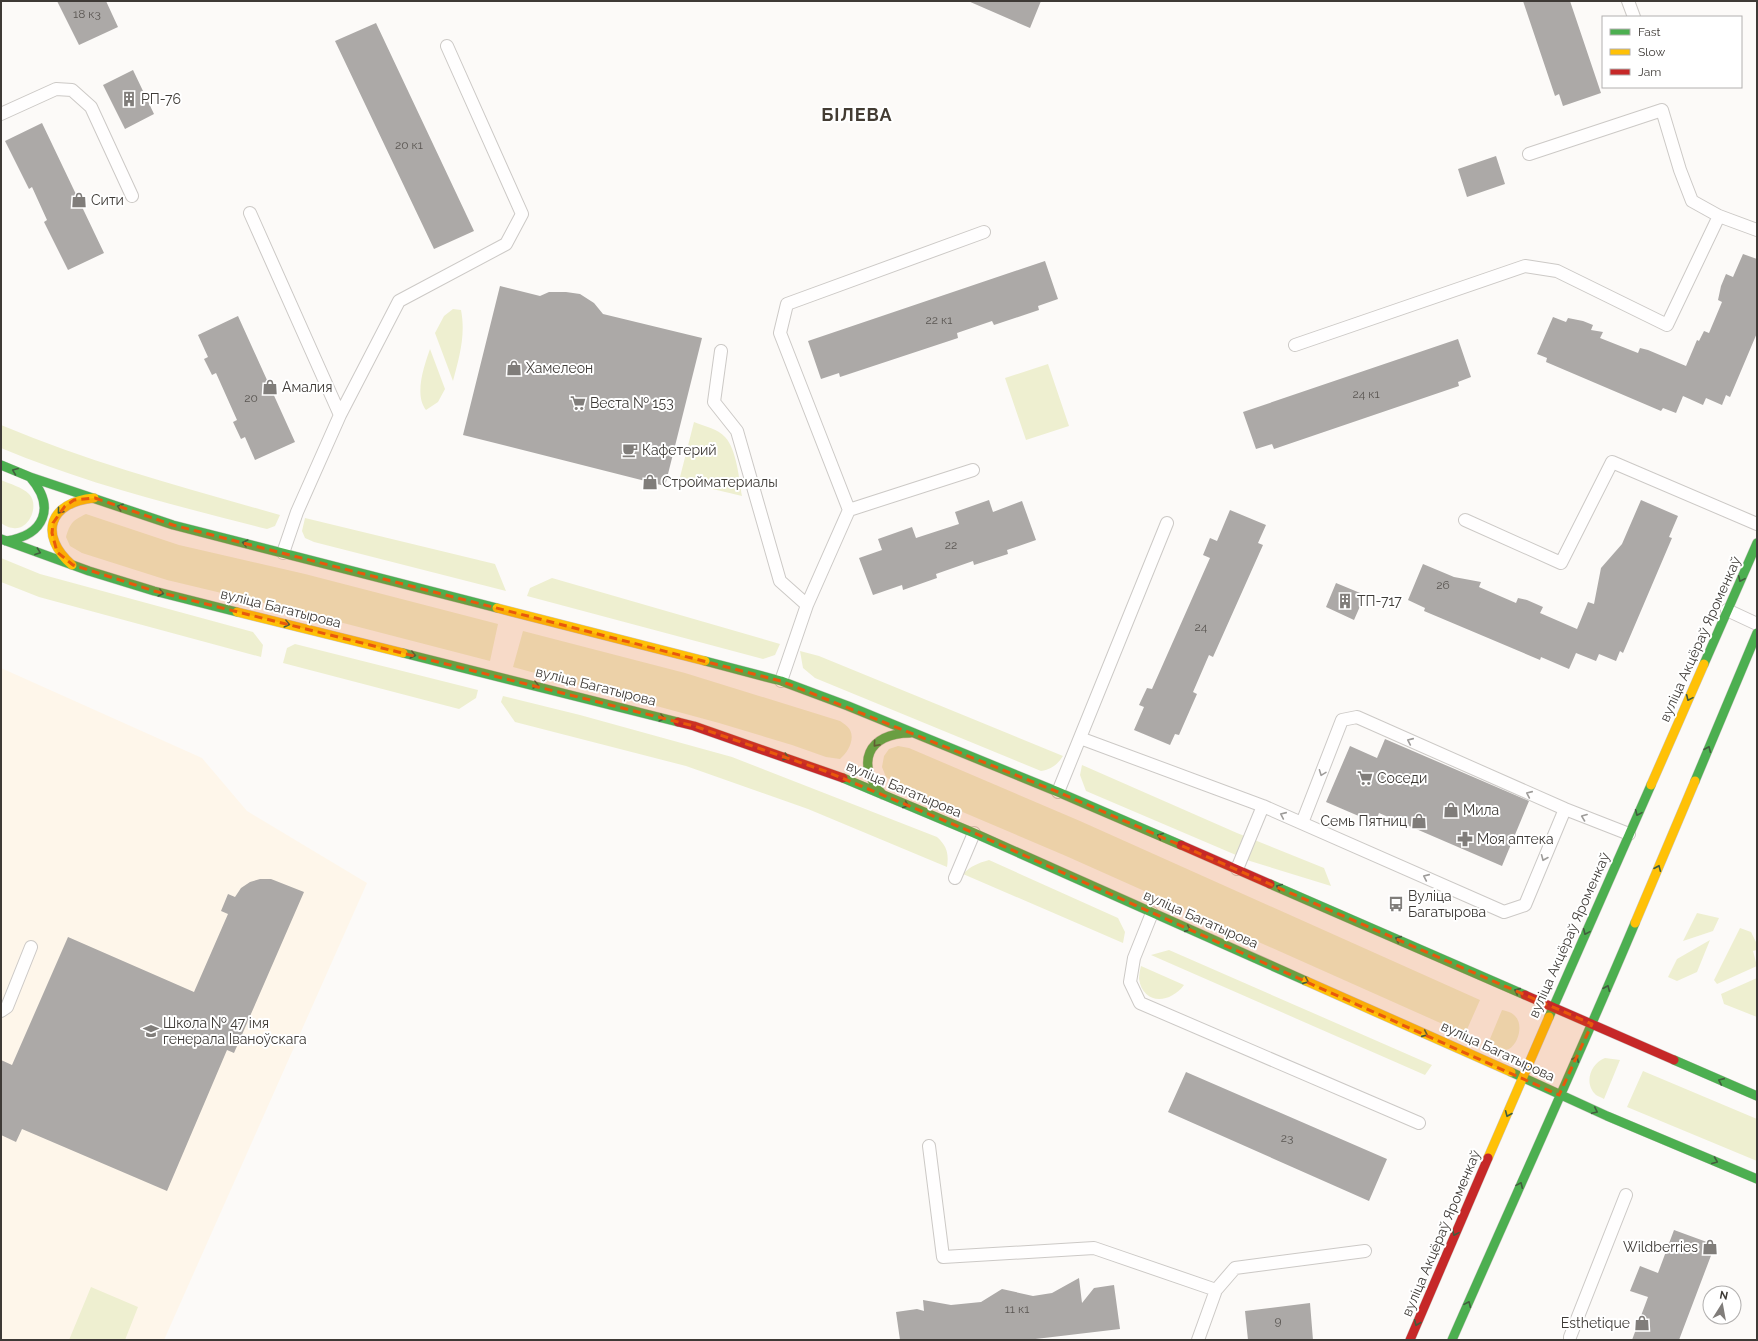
<svg xmlns="http://www.w3.org/2000/svg" width="1758" height="1341" viewBox="0 0 1758 1341" font-family="Raleway,sans-serif">
  <style>
    .built { fill: #fef6ea }
    .green { fill: #eeefd0 }
    .building { fill: #aca9a7 }
    .lines { fill: none; stroke-linecap: round; stroke-linejoin: round }
    .lane-casing { stroke: #ccc9c6; stroke-width: 14 }
    .fast-casing { stroke: #ccc9c6; stroke-width: 10 }
    .slow-casing { stroke: #ccc9c6; stroke-width: 10 }
    .jam-casing { stroke: #ccc9c6; stroke-width: 10 }
    .lane { stroke: #fffefe; stroke-width: 12 }
    .fast { stroke: #4caf50; stroke-width: 9 }
    .slow { stroke: #ffc107; stroke-width: 9 }
    .jam { stroke: #c62828; stroke-width: 9 }
    .oneway { stroke: #425d3e }
    .oneway2 { stroke: #9e9c9a }
    .marked { fill: #e8590c; fill-opacity: 0.2; stroke: #e8590c; stroke-width: 3; stroke-dasharray: 8 5; stroke-linejoin: round }
    .labels { text-anchor: middle; stroke-width: 4; stroke-linejoin: round; paint-order: stroke }
    .number-label { font-size: 12px; fill: #5a5652 }
    .poi-label { font-size: 14px; fill: #3e3a36; stroke: #fff; text-anchor: start }
    .street-label { font-size: 14px; fill: #3e3a36; stroke: #fff }
    .district-label { font-size: 18px; font-weight: bold; letter-spacing: 1px; fill: #433c33; stroke: #fff }
  </style>
  <rect width="100%" height="100%" fill="#fcfaf8"/>
  <path class="built" d="M 1,668 L 202,758 L 247,811 L 367,883 L 164,1340 L 1,1340 Z"/>
  <path class="green" d="M 453,309 L 461,310 C 466,335 459,358 453,381 L 435,333 L 444,316 Z
    M 430,349 L 445,389 L 438,402 L 426,410 C 414,395 424,366 430,349 Z
    M 1048,364 L 1069,426 L 1026,440 L 1005,378 Z
    M 694,422 C 704,426 718,429 725,437 C 737,450 739,479 742,496 L 679,481 Z
    M 1,425 C 91,463 186,488 280,515 L 275,526 L 267,529 C 177,506 87,484 1,448 Z
    M 1,480 C 10,484 22,487 29,494 C 40,505 29,531 13,528 C 9,528 4,525 1,523 Z
    M 86,514 L 179,545 L 305,574 L 498,624 L 490,661 L 293,610 L 167,580 L 82,553 L 70,546 L 66,537 C 70,523 73,520 86,514 Z
    M 305,518 L 495,564 L 506,591 L 314,542 L 305,538 L 302,531 Z
    M 1,558 L 40,574 L 253,632 L 263,645 L 261,657 L 39,597 L 1,582 Z
    M 552,578 L 780,644 L 775,655 L 763,659 L 527,596 L 530,588 Z
    M 523,631 L 685,673 L 840,721 C 843,723 848,726 850,730 C 855,740 848,752 840,759 L 826,757 L 792,745 L 719,723 L 513,667 Z
    M 295,644 L 478,690 L 476,698 L 459,709 L 283,663 L 287,648 Z
    M 800,651 L 819,656 L 1063,756 C 1057,765 1052,769 1041,771 L 815,678 L 803,668 Z
    M 503,696 L 580,715 L 732,757 L 937,837 C 947,846 949,854 947,867 L 808,809 L 686,766 L 515,722 L 501,702 Z
    M 898,746 L 909,748 L 1080,821 L 1480,1000 L 1465,1034 L 1066,856 L 899,785 L 886,777 L 882,767 L 884,756 L 889,749 Z
    M 1082,765 L 1237,833 L 1324,868 L 1331,886 L 1250,861 L 1086,791 L 1080,775 Z
    M 989,860 L 1118,918 L 1125,932 L 1123,943 L 963,874 C 971,866 978,863 989,860 Z
    M 1697,913 L 1719,918 L 1713,931 L 1683,941 Z
    M 1740,928 L 1751,932 L 1757,944 L 1757,950 L 1753,951 L 1757,966 L 1717,984 L 1714,980 Z
    M 1710,940 L 1697,972 L 1677,981 L 1668,977 L 1677,959 Z
    M 1169,950 L 1432,1065 L 1425,1075 L 1151,955 Z
    M 1141,966 L 1184,985 C 1170,1004 1143,1005 1139,979 C 1139,975 1140,970 1141,966 Z
    M 1757,978 L 1757,1017 L 1724,1004 L 1721,994 Z
    M 1502,1010 C 1506,1011 1511,1012 1514,1015 C 1524,1023 1519,1043 1509,1049 C 1502,1052 1494,1048 1487,1046 Z
    M 1605,1058 L 1620,1060 L 1604,1099 C 1602,1098 1598,1096 1596,1095 C 1583,1083 1591,1063 1605,1058 Z
    M 1643,1071 L 1757,1119 L 1757,1161 L 1627,1107 Z
    M 91,1287 L 138,1307 L 125,1340 L 69,1340 Z"/>
  <path class="building" d="M 57,1 L 106,1 L 118,27 L 79,45 Z
    M 968,1 L 1041,1 L 1030,28 Z
    M 1523,1 L 1570,1 L 1601,93 L 1563,106 L 1559,94 L 1555,96 Z
    M 376,23 L 474,231 L 434,249 L 335,41 Z
    M 133,70 L 154,114 L 125,129 L 103,85 Z
    M 42,123 L 104,253 L 68,270 L 44,222 L 47,220 L 32,187 L 29,189 L 5,141 Z
    M 1496,156 L 1505,184 L 1467,197 L 1458,169 Z
    M 1743,254 L 1757,259 L 1757,333 L 1730,397 L 1726,395 L 1722,405 L 1706,398 L 1703,405 L 1683,396 L 1676,413 L 1663,408 L 1661,411 L 1546,362 L 1547,358 L 1537,354 L 1553,317 L 1566,322 L 1568,318 L 1583,321 L 1593,325 L 1591,330 L 1603,332 L 1600,338 L 1638,353 L 1640,348 L 1648,350 L 1686,366 L 1697,340 L 1699,341 L 1704,331 L 1709,333 L 1722,302 L 1718,300 L 1721,286 L 1726,274 L 1733,277 Z
    M 1045,261 L 1058,299 L 1038,306 L 1039,310 L 994,325 L 992,321 L 957,333 L 958,338 L 840,377 L 839,373 L 821,379 L 808,341 Z
    M 500,286 L 540,296 L 549,292 L 566,292 L 580,294 L 594,303 L 603,314 L 702,338 L 665,486 L 463,435 Z
    M 238,316 L 295,442 L 255,460 L 245,437 L 241,439 L 233,422 L 237,420 L 216,373 L 212,375 L 204,359 L 208,357 L 198,335 Z
    M 1458,339 L 1471,377 L 1458,382 L 1459,386 L 1274,449 L 1272,444 L 1256,449 L 1243,412 Z
    M 989,500 L 993,512 L 1022,501 L 1036,540 L 1007,550 L 1008,554 L 974,565 L 973,561 L 936,574 L 937,578 L 903,590 L 902,585 L 873,595 L 859,558 L 882,550 L 878,539 L 912,527 L 916,538 L 959,524 L 955,512 Z
    M 1641,500 L 1678,516 L 1669,537 L 1672,538 L 1623,653 L 1620,651 L 1616,661 L 1599,654 L 1596,661 L 1576,653 L 1569,669 L 1541,657 L 1540,660 L 1424,611 L 1425,608 L 1408,600 L 1423,564 L 1454,577 L 1481,582 L 1479,587 L 1516,603 L 1518,598 L 1527,600 L 1543,607 L 1540,613 L 1577,629 L 1588,602 L 1594,604 L 1601,568 L 1622,544 Z
    M 1230,510 L 1266,525 L 1258,543 L 1263,545 L 1213,657 L 1209,655 L 1193,692 L 1197,694 L 1179,735 L 1175,734 L 1170,745 L 1134,730 L 1144,707 L 1139,705 L 1147,688 L 1152,689 L 1210,558 L 1203,555 L 1210,538 L 1217,541 Z
    M 1336,583 L 1365,595 L 1354,620 L 1326,607 Z
    M 1385,739 L 1529,801 L 1502,866 L 1379,813 L 1375,823 L 1326,802 L 1350,746 L 1377,758 Z
    M 260,879 L 271,879 L 304,892 L 234,1053 L 227,1050 L 167,1191 L 22,1129 L 16,1142 L 1,1135 L 1,1060 L 12,1065 L 68,937 L 194,992 L 228,914 L 221,911 L 228,894 L 235,897 L 241,888 L 250,882 Z
    M 1186,1072 L 1387,1159 L 1369,1201 L 1168,1112 Z
    M 1674,1230 L 1715,1245 L 1679,1340 L 1632,1340 L 1648,1297 L 1630,1291 L 1640,1266 L 1658,1273 Z
    M 1079,1278 L 1082,1303 L 1094,1288 L 1114,1285 L 1120,1329 L 1027,1340 L 900,1340 L 896,1312 L 917,1309 L 924,1311 L 923,1300 L 951,1305 L 981,1302 L 1002,1289 L 1033,1296 L 1052,1293 Z
    M 1310,1303 L 1313,1340 L 1248,1340 L 1245,1311 Z"/>
  <g class="lines">
    <defs>
      <path id="lane" d="M 1628,1 L 1634,17
        M 1,114 L 56,89 L 72,90 L 91,107 L 132,196
        M 1529,154 L 1662,110 L 1680,170 L 1692,201 L 1719,216 L 1757,230
        M 250,213 L 340,415
        M 1295,345 L 1525,266 L 1557,271 L 1667,325 L 1719,216
        M 721,351 L 714,402 L 737,431 L 780,581 L 807,605
        M 849,510 L 973,470
        M 1465,520 L 1561,563 L 1612,462 L 1757,524
        M 283,553 L 297,512 L 340,415 L 399,301 L 506,244 L 522,214 L 447,46
        M 1727,610 L 1757,624
        M 781,681 L 807,605 L 849,510 L 780,333 L 787,304 L 984,232
        M 1080,738 L 1263,806 L 1504,912 L 1525,905 L 1565,809
        M 1058,792 L 1167,523
        M 1302,823 L 1342,720 L 1357,717 L 1565,809 L 1629,834
        M 1237,869 L 1263,806
        M 955,878 L 974,833
        M 1152,913 L 1134,958 L 1130,982 L 1140,1003 L 1419,1123
        M 1,1011 L 7,1007 L 31,947
        M 929,1146 L 943,1257 L 1094,1248 L 1216,1290 L 1198,1340
        M 1216,1290 L 1235,1268 L 1365,1251
        M 1570,1340 L 1570,1337 L 1626,1195"/>
      <path id="fast" d="M 1,465 L 30,477 L 173,525 L 497,608
        M 1,539 L 89,571 L 154,591 L 237,612
        M 6,541 C 45,535 56,507 30,477
        M 403,653 L 678,722
        M 705,661 L 781,681 L 848,706 L 1058,792 L 1181,845
        M 1704,664 L 1757,543
        M 843,778 L 974,833 L 1306,981
        M 1695,781 L 1757,633
        M 883,795 C 854,764 868,733 910,733
        M 1270,884 L 1525,995
        M 1549,1017 L 1651,785
        M 1674,1060 L 1757,1096
        M 1511,1072 L 1607,1116 L 1757,1179
        M 1452,1340 C 1513,1201 1576,1063 1635,923"/>
      <path id="slow" d="M 72,565 C 38,535 49,502 94,498
        M 497,608 L 705,661
        M 237,612 L 403,653
        M 1651,785 L 1704,664
        M 1635,923 L 1695,781
        M 1306,981 L 1511,1072
        M 1488,1158 L 1549,1017"/>
      <path id="jam" d="M 678,722 L 694,726 L 843,778
        M 1181,845 L 1270,884
        M 1525,995 L 1674,1060
        M 1410,1340 L 1488,1158"/>
    </defs>
    <use href="#lane" class="lane-casing"/>
    <use href="#fast" class="fast-casing"/>
    <use href="#slow" class="slow-casing"/>
    <use href="#jam" class="jam-casing"/>
    <use href="#lane" class="lane"/>
    <use href="#fast" class="fast"/>
    <use href="#slow" class="slow"/>
    <use href="#jam" class="jam"/>
  </g>
  <defs><path id="oneway-chevron" d="M-2-3.5L2.5 0L-2 3.5" fill="none" stroke-width="1.6" stroke-linecap="round" stroke-linejoin="round"/></defs>
  <g class="oneway">
    <use href="#oneway-chevron" transform="translate(15 471) rotate(-158)"/>
    <use href="#oneway-chevron" transform="translate(120 507) rotate(-161)"/>
    <use href="#oneway-chevron" transform="translate(60 511) rotate(129)"/>
    <use href="#oneway-chevron" transform="translate(245 543) rotate(-166)"/>
    <use href="#oneway-chevron" transform="translate(38 552) rotate(20)"/>
    <use href="#oneway-chevron" transform="translate(1741 579) rotate(114)"/>
    <use href="#oneway-chevron" transform="translate(161 593) rotate(14)"/>
    <use href="#oneway-chevron" transform="translate(287 624) rotate(14)"/>
    <use href="#oneway-chevron" transform="translate(413 655) rotate(14)"/>
    <use href="#oneway-chevron" transform="translate(536 685) rotate(14)"/>
    <use href="#oneway-chevron" transform="translate(1689 698) rotate(114)"/>
    <use href="#oneway-chevron" transform="translate(662 718) rotate(14)"/>
    <use href="#oneway-chevron" transform="translate(876 744) rotate(131)"/>
    <use href="#oneway-chevron" transform="translate(1708 749) rotate(-67)"/>
    <use href="#oneway-chevron" transform="translate(786 757) rotate(19)"/>
    <use href="#oneway-chevron" transform="translate(906 805) rotate(23)"/>
    <use href="#oneway-chevron" transform="translate(1638 813) rotate(114)"/>
    <use href="#oneway-chevron" transform="translate(1160 836) rotate(-157)"/>
    <use href="#oneway-chevron" transform="translate(1658 868) rotate(-67)"/>
    <use href="#oneway-chevron" transform="translate(1279 887) rotate(-157)"/>
    <use href="#oneway-chevron" transform="translate(1188 929) rotate(24)"/>
    <use href="#oneway-chevron" transform="translate(1586 932) rotate(114)"/>
    <use href="#oneway-chevron" transform="translate(1398 939) rotate(-156)"/>
    <use href="#oneway-chevron" transform="translate(1306 981) rotate(24)"/>
    <use href="#oneway-chevron" transform="translate(1607 988) rotate(-67)"/>
    <use href="#oneway-chevron" transform="translate(1517 991) rotate(-156)"/>
    <use href="#oneway-chevron" transform="translate(1425 1034) rotate(24)"/>
    <use href="#oneway-chevron" transform="translate(1576 1059) rotate(-65)"/>
    <use href="#oneway-chevron" transform="translate(1721 1081) rotate(-156)"/>
    <use href="#oneway-chevron" transform="translate(1595 1111) rotate(25)"/>
    <use href="#oneway-chevron" transform="translate(1508 1114) rotate(113)"/>
    <use href="#oneway-chevron" transform="translate(1715 1161) rotate(22)"/>
    <use href="#oneway-chevron" transform="translate(1520 1185) rotate(-66)"/>
    <use href="#oneway-chevron" transform="translate(1455 1233) rotate(114)"/>
    <use href="#oneway-chevron" transform="translate(1468 1304) rotate(-66)"/>
    <use href="#oneway-chevron" transform="translate(1417 1323) rotate(113)"/>
  </g>
  <g class="oneway2">
    <use href="#oneway-chevron" transform="translate(1410 741) rotate(-156)"/>
    <use href="#oneway-chevron" transform="translate(1322 773) rotate(111)"/>
    <use href="#oneway-chevron" transform="translate(1529 794) rotate(-156)"/>
    <use href="#oneway-chevron" transform="translate(1283 815) rotate(-156)"/>
    <use href="#oneway-chevron" transform="translate(1584 817) rotate(-159)"/>
    <use href="#oneway-chevron" transform="translate(1544 858) rotate(113)"/>
    <use href="#oneway-chevron" transform="translate(1426 877) rotate(-156)"/>
  </g>
  <path class="marked" d="M 95,498 L 173,525 L 781,681 L 1058,792 L 1592,1024 L 1559,1095 L 974,833 L 825,771 L 694,726 L 154,591 L 73,565 L 57,552 L 52,533 L 53,523 L 65,506 L 74,500 Z"/>
  <defs>
    <symbol id="building-bare" viewBox="-9 -9 18 18"><path d="M-4-6H4V6H1V3H-1V6H-4ZM-2.5-4.3h1.7v1.8h-1.7ZM.8-4.3h1.7v1.8H.8ZM-2.5-1h1.7V.8h-1.7ZM.8-1h1.7V.8H.8Z" fill="#807d7a" stroke="#fff" stroke-width="2.5" paint-order="stroke"/></symbol>
    <symbol id="shop-bare" viewBox="-9 -9 18 18"><path d="M-5-2.5h2.3a2.7 3.5 0 0 1 5.4 0H5L5.5 6h-11ZM-1.5-2.5h3a1.5 2.3 0 0 0-3 0Z" fill="#807d7a" stroke="#fff" stroke-width="2.5" paint-order="stroke"/></symbol>
    <symbol id="supermarket-bare" viewBox="-9 -9 18 18"><path d="M-6-5.5h2.5l.6 2H6L4.5 2H-2.5L-4.4-4H-6ZM-1.5 3.2a1.3 1.3 0 1 0 .1 0ZM3 3.2a1.3 1.3 0 1 0 .1 0Z" fill="#807d7a" stroke="#fff" stroke-width="2.5" paint-order="stroke"/></symbol>
    <symbol id="cafe-bare" viewBox="-9 -9 18 18"><path d="M-5.5-4.5H6V0H3Q3 3.5 0 3.5H-2.5Q-5.5 3.5-5.5 0ZM3-3.2v2h1.7v-2ZM-6 4.5H4V6H-6Z" fill="#807d7a" stroke="#fff" stroke-width="2.5" paint-order="stroke"/></symbol>
    <symbol id="pharmacy-bare" viewBox="-9 -9 18 18"><path d="M-2-6h4v4h4v4h-4v4h-4v-4h-4v-4h4Z" fill="#807d7a" stroke="#fff" stroke-width="2.5" paint-order="stroke"/></symbol>
    <symbol id="bus-bare" viewBox="-9 -9 18 18"><path d="M-5-6H5V4H4V6H2V4H-2V6H-4V4H-5ZM-3.5-4V0h7V-4ZM-3.5 1.2v1.5H-2V1.2ZM2 1.2v1.5H3.5V1.2Z" fill="#807d7a" stroke="#fff" stroke-width="2.5" paint-order="stroke"/></symbol>
    <symbol id="school-bare" viewBox="-9 -9 18 18"><path d="M0-5L7-2L0 1L-7-2ZM-4 1L0 2.5L4 1V4Q0 6-4 4Z" fill="#807d7a" stroke="#fff" stroke-width="2.5" paint-order="stroke"/></symbol>
  </defs>
  <g fill-rule="evenodd">
    <use href="#building-bare" x="118" y="88" width="22" height="22"/>
    <use href="#shop-bare" x="68" y="189" width="22" height="22"/>
    <use href="#shop-bare" x="503" y="357" width="22" height="22"/>
    <use href="#shop-bare" x="259" y="376" width="22" height="22"/>
    <use href="#supermarket-bare" x="567" y="392" width="22" height="22"/>
    <use href="#cafe-bare" x="619" y="439" width="22" height="22"/>
    <use href="#shop-bare" x="639" y="471" width="22" height="22"/>
    <use href="#building-bare" x="1334" y="590" width="22" height="22"/>
    <use href="#supermarket-bare" x="1354" y="767" width="22" height="22"/>
    <use href="#shop-bare" x="1440" y="799" width="22" height="22"/>
    <use href="#shop-bare" x="1408" y="810" width="22" height="22"/>
    <use href="#pharmacy-bare" x="1454" y="828" width="22" height="22"/>
    <use href="#bus-bare" x="1385" y="893" width="22" height="22"/>
    <use href="#school-bare" x="140" y="1020" width="22" height="22"/>
    <use href="#shop-bare" x="1699" y="1236" width="22" height="22"/>
    <use href="#shop-bare" x="1631" y="1312" width="22" height="22"/>
  </g>
  <g class="labels">
    <g class="number-label">
      <text x="87" y="18">18 к3</text>
      <text x="409" y="149">20 к1</text>
      <text x="939" y="324">22 к1</text>
      <text x="1366" y="398">24 к1</text>
      <text x="251" y="402">20</text>
      <text x="951" y="549">22</text>
      <text x="1443" y="589">26</text>
      <text x="1201" y="631">24</text>
      <text x="1287" y="1142">23</text>
      <text x="1017" y="1313">11 к1</text>
      <text x="1278" y="1325">9</text>
    </g>
    <g class="poi-label">
      <text x="141" y="104">РП-76</text>
      <text x="91" y="205">Сити</text>
      <text x="526" y="373">Хамелеон</text>
      <text x="282" y="392">Амалия</text>
      <text x="590" y="408">Веста № 153</text>
      <text x="642" y="455">Кафетерий</text>
      <text x="662" y="487">Стройматериалы</text>
      <text x="1357" y="606">ТП-717</text>
      <text x="1377" y="783">Соседи</text>
      <text x="1463" y="815">Мила</text>
      <text x="1407" y="826" text-anchor="end">Семь Пятниц</text>
      <text x="1477" y="844">Моя аптека</text>
      <text x="1408" y="901">Вуліца<tspan x="1408" dy="16">Багатырова</tspan></text>
      <text x="163" y="1028">Школа № 47 імя<tspan x="163" dy="16">генерала Іваноўскага</tspan></text>
      <text x="1698" y="1252" text-anchor="end">Wildberries</text>
      <text x="1630" y="1328" text-anchor="end">Esthetique</text>
    </g>
    <g class="street-label">
      <text transform="translate(281 608) rotate(14)" y="5">вуліца Багатырова</text>
      <text transform="translate(1700 639) rotate(-66)" y="5">вуліца Акцёраў Яроменкаў</text>
      <text transform="translate(596 686) rotate(14)" y="5">вуліца Багатырова</text>
      <text transform="translate(904 789) rotate(23)" y="5">вуліца Багатырова</text>
      <text transform="translate(1201 919) rotate(24)" y="5">вуліца Багатырова</text>
      <text transform="translate(1569 935) rotate(-66)" y="5">вуліца Акцёраў Яроменкаў</text>
      <text transform="translate(1498 1051) rotate(25)" y="5">вуліца Багатырова</text>
      <text transform="translate(1441 1233) rotate(-67)" y="5">вуліца Акцёраў Яроменкаў</text>
    </g>
    <g class="district-label">
      <text x="857" y="121">БІЛЕВА</text>
    </g>
  </g>
  <rect width="1758" height="1341" fill="none" stroke="#3e3a36" stroke-width="4"/>
  <rect x="1602" y="16" width="140" height="72" fill="#ffffff" stroke="#b2b0af"/>
  <rect x="1610" y="29" width="20" height="6" fill="#4caf50" stroke="#b2b0af"/>
  <text x="1638" y="36" font-size="12" fill="#3e3a36">Fast</text>
  <rect x="1610" y="49" width="20" height="6" fill="#ffc107" stroke="#b2b0af"/>
  <text x="1638" y="56" font-size="12" fill="#3e3a36">Slow</text>
  <rect x="1610" y="69" width="20" height="6" fill="#c62828" stroke="#b2b0af"/>
  <text x="1638" y="76" font-size="12" fill="#3e3a36">Jam</text>
  <g transform="translate(1722 1305) rotate(11)"><circle r="19" fill="#ffffff" stroke="#b2b0af"/>
  <path d="M0-3L7 15L0 10L-7 15Z" fill="#807d7a"/>
  <text y="-6" font-size="11" font-weight="bold" text-anchor="middle" fill="#3e3a36">N</text>
  </g>
</svg>
